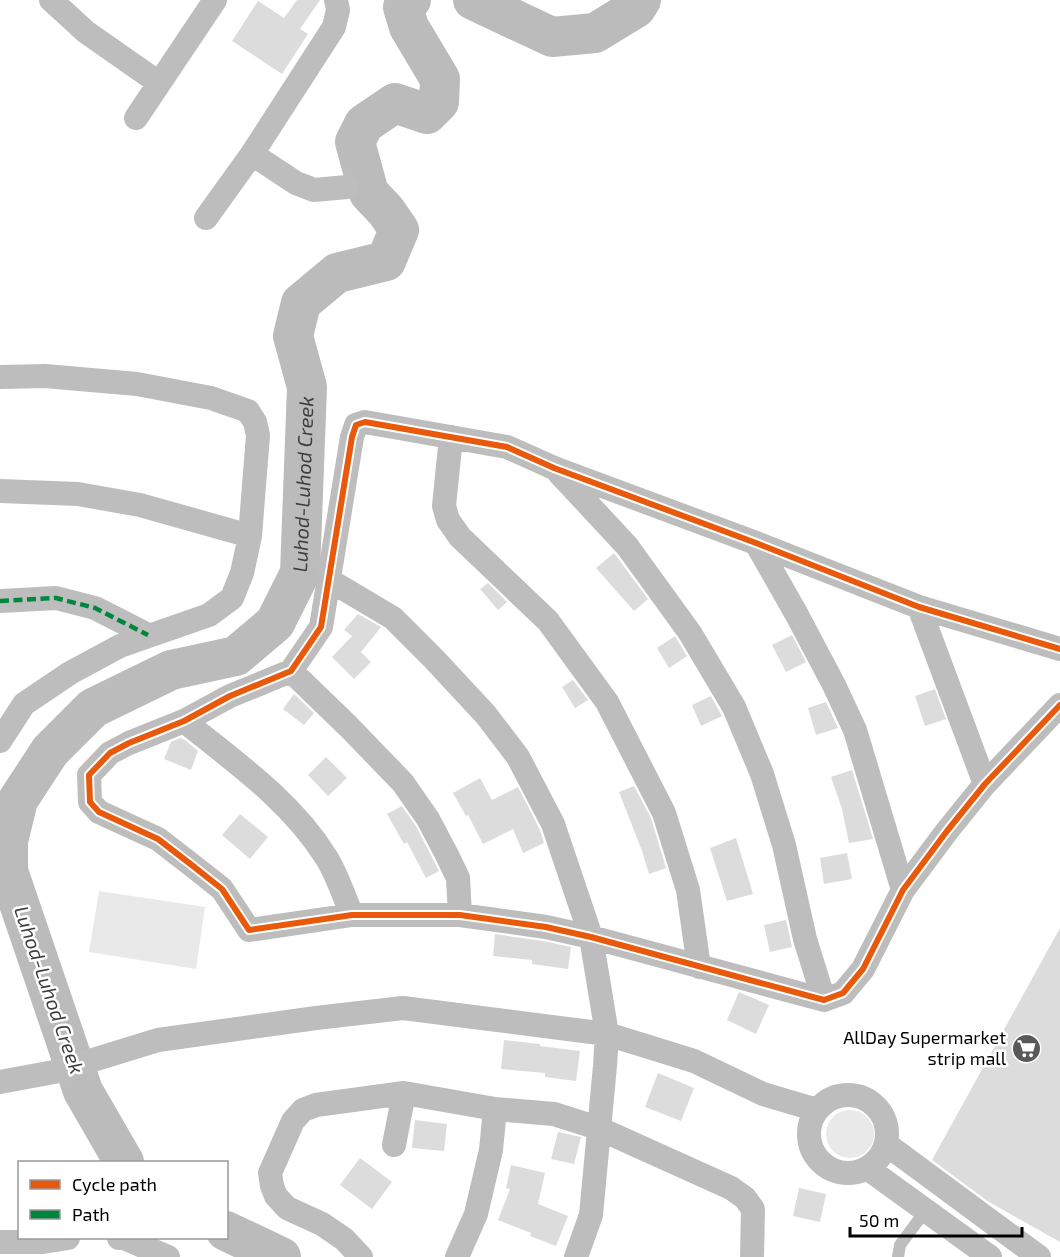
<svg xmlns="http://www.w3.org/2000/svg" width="1060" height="1257" viewBox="0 0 1060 1257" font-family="'Exo 2',sans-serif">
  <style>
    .green { fill: #e9e9e9 }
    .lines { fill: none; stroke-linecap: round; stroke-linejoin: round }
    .river { stroke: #bbb; stroke-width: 40 }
    .building { fill: #dcdcdc }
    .lane { stroke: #bdbdbd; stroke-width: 12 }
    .street { stroke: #bdbdbd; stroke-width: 24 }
    .quiet { stroke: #00873e; stroke-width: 4.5; stroke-dasharray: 9 4.5; stroke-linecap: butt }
    .cycleway-casing { stroke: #fff; stroke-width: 10 }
    .cycleway { stroke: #e8590c; stroke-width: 6 }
    .labels { text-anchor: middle; stroke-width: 5; stroke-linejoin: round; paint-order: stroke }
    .poi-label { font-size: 18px; fill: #000; stroke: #fff; text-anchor: end }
    .water-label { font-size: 20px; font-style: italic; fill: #3f3f3f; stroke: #fff }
  </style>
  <rect width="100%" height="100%" fill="#fff"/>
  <path class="green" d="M 99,891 L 205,907 L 196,969 L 89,952 Z
    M826 1134a24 24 0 1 1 48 0a24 24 0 1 1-48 0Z"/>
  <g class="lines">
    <g class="river">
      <path d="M 473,0 L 552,37 L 595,33 L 636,8 L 641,0"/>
      <path id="s1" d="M 124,1162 L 83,1091 L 8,871 L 8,841 L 18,800 L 50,751 L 93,708 L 171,670 L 236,656 L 275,623 L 300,573 L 307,387 L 293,336 L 301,303 L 337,273 L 386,261 L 399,230 L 386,211 L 369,193 L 355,142 L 364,124 L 395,103 L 427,114 L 439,102 L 440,79 L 409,27 L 403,7 L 411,0"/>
      <path d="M 226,1231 L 281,1257"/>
    </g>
  </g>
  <path class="building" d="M 297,0 L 320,0 L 300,29 L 308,34 L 282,74 L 232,41 L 258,1 L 284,18 Z
    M 614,553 L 648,599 L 634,611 L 596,568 Z
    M 488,583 L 507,602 L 498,610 L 480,589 Z
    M 358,614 L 381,627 L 361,652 L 371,662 L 354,679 L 332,657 L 352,636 L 344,630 Z
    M 792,635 L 806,662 L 786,672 L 772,645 Z
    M 675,636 L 687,656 L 669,668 L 657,648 Z
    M 573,680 L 588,700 L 575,708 L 562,687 Z
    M 935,689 L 946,719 L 925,726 L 915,696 Z
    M 294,694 L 314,713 L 304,725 L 283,709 Z
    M 711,696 L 722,716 L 701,726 L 692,705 Z
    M 826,702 L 838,728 L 816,735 L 808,708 Z
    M 180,738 L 185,740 L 198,751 L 191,770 L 164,759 L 171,742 Z
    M 326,757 L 347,778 L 328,796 L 308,775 Z
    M 852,770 L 873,839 L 849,843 L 842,809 L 831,777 Z
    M 480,778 L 492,800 L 518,787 L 540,830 L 544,843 L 523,853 L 513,829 L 483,844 L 468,815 L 466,816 L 453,793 Z
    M 634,786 L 651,818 L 666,868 L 649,874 L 642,851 L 619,792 Z
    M 402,806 L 416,826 L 439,871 L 426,878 L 407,842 L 404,844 L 387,814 Z
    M 240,814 L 268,837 L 250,859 L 222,835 Z
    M 736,838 L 753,894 L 727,901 L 710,848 Z
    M 847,853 L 852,879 L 824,884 L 820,858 Z
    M 786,920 L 792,947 L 770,952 L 764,925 Z
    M 1060,928 L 1060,1242 L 989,1202 L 932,1160 Z
    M 495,934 L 543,941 L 571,947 L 568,969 L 532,964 L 532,960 L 493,956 Z
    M 739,992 L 769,1005 L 756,1034 L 727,1020 Z
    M 504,1040 L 540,1044 L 540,1046 L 580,1051 L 576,1081 L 545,1077 L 545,1073 L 501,1069 Z
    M 658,1073 L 694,1088 L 681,1121 L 645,1107 Z
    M 415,1120 L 447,1124 L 444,1151 L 412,1148 Z
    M 558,1132 L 581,1137 L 574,1164 L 551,1159 Z
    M 360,1158 L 392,1182 L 372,1209 L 340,1185 Z
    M 511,1165 L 545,1173 L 538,1204 L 568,1216 L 556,1246 L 530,1236 L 531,1233 L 498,1220 L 510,1189 L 506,1188 Z
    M 799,1188 L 826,1194 L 820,1222 L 793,1216 Z"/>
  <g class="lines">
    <path class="lane" d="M 898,1257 L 900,1245 L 926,1210"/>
    <path class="street" d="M 51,0 L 86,32 L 159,83
      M 136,118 L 215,0
      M 252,154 L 296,183 L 314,190 L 347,187
      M 206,218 L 252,154 L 334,27 L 338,10 L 336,0
      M 0,377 L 45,376 L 137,384 L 211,398 L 248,411 L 255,422 L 258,435 L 250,536 L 242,573 L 232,598 L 209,615 L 120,646 L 70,673 L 24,704 L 0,741
      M 451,437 L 444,506 L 448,520 L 460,537 L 548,621 L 607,702 L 664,813 L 688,890 L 699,967
      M 559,473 L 627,546 L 690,633 L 734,707 L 762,774 L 784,845 L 805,939 L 824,1000
      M 0,491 L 78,494 L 140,505 L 250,536
      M 756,543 L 797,615 L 834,685 L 855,730 L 903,890
      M 329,580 L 393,618 L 434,659 L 486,715 L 518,757 L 553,824 L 591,937 L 607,1034 L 605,1066 L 591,1215 L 576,1257
      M 0,601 L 56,598 L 95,608 L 148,635
      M 919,607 L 985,784
      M 1060,649 L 919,607 L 756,543 L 554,468 L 507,447 L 365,422 L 356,425 L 352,437 L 321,627 L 291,671 L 230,696 L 184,721 L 129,743 L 110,753 L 89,775 L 90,802 L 99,812 L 158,839 L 193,866 L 222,889 L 249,930 L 352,915 L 460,915 L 546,927 L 591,937 L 824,1000 L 843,993 L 863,969 L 903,890 L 947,831 L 985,784 L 1060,705
      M 291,671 L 349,727 L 403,783 L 428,819 L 447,855 L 458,878 L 460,915
      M 184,721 C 235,762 291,801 326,857 C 337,874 344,897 352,915
      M 0,1082 L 54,1072 L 158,1040 L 316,1018 L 403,1008 L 607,1034 L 694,1061 L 763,1094 L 817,1110
      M809 1134a39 39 0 1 1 78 0a39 39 0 1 1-78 0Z
      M 886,1144 L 1039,1257
      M 394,1145 L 404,1093
      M 867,1168 L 990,1257
      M 119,1238 L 124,1238 L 168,1257
      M 0,1242 L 43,1242 L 68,1238
      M 361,1257 L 344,1239 L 322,1224 L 287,1208 L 276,1196 L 272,1186 L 270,1173 L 293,1121 L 303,1110 L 316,1105 L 404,1093 L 495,1109 L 554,1114 L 598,1128 L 731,1188 L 745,1198 L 753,1209 L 752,1257
      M 457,1257 L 476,1214 L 491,1150 L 495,1109"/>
    <path class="quiet" d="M 0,601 L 56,598 L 95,608 L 148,635"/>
    <defs>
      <path id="cycleway" d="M 1060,649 L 919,607 L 756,543 L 554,468 L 507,447 L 365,422 L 356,425 L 352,437 L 321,627 L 291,671 L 230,696 L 184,721 L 129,743 L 110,753 L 89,775 L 90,802 L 99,812 L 158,839 L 193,866 L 222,889 L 249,930 L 352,915 L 460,915 L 546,927 L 591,937 L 824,1000 L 843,993 L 863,969 L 903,890 L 947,831 L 985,784 L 1060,705"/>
    </defs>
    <use href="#cycleway" class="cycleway-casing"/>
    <use href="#cycleway" class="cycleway"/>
  </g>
  <defs>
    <symbol id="supermarket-disc" viewBox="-11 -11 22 22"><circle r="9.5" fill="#595959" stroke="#fff"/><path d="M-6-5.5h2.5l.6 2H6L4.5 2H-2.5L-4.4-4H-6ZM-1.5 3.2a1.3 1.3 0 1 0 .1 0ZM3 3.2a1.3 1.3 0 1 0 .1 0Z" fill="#fff"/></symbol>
  </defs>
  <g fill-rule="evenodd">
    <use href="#supermarket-disc" x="1010" y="1032" width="33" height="33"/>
  </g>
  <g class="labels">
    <g class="poi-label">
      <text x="1006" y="1044">AllDay Supermarket<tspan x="1006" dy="21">strip mall</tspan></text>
    </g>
    <g class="water-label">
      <text dy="7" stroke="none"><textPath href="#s1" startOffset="855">Luhod-Luhod Creek</textPath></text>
      <text transform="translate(49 990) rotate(71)" y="7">Luhod-Luhod Creek</text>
    </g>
  </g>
  <rect x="18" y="1161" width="210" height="78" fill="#ffffff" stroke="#999999" stroke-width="1.5"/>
  <rect x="30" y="1180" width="30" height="9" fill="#e8590c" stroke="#999999" stroke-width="1.5"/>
  <text x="72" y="1191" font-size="18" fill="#000000">Cycle path</text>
  <rect x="30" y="1210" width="30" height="9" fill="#00873e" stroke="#999999" stroke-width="1.5"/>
  <text x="72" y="1221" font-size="18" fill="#000000">Path</text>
  <path d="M850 1227v9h172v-9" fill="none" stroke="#000000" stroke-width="3"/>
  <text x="859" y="1227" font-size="18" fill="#000000" stroke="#ffffff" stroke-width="4.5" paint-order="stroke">50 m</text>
</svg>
